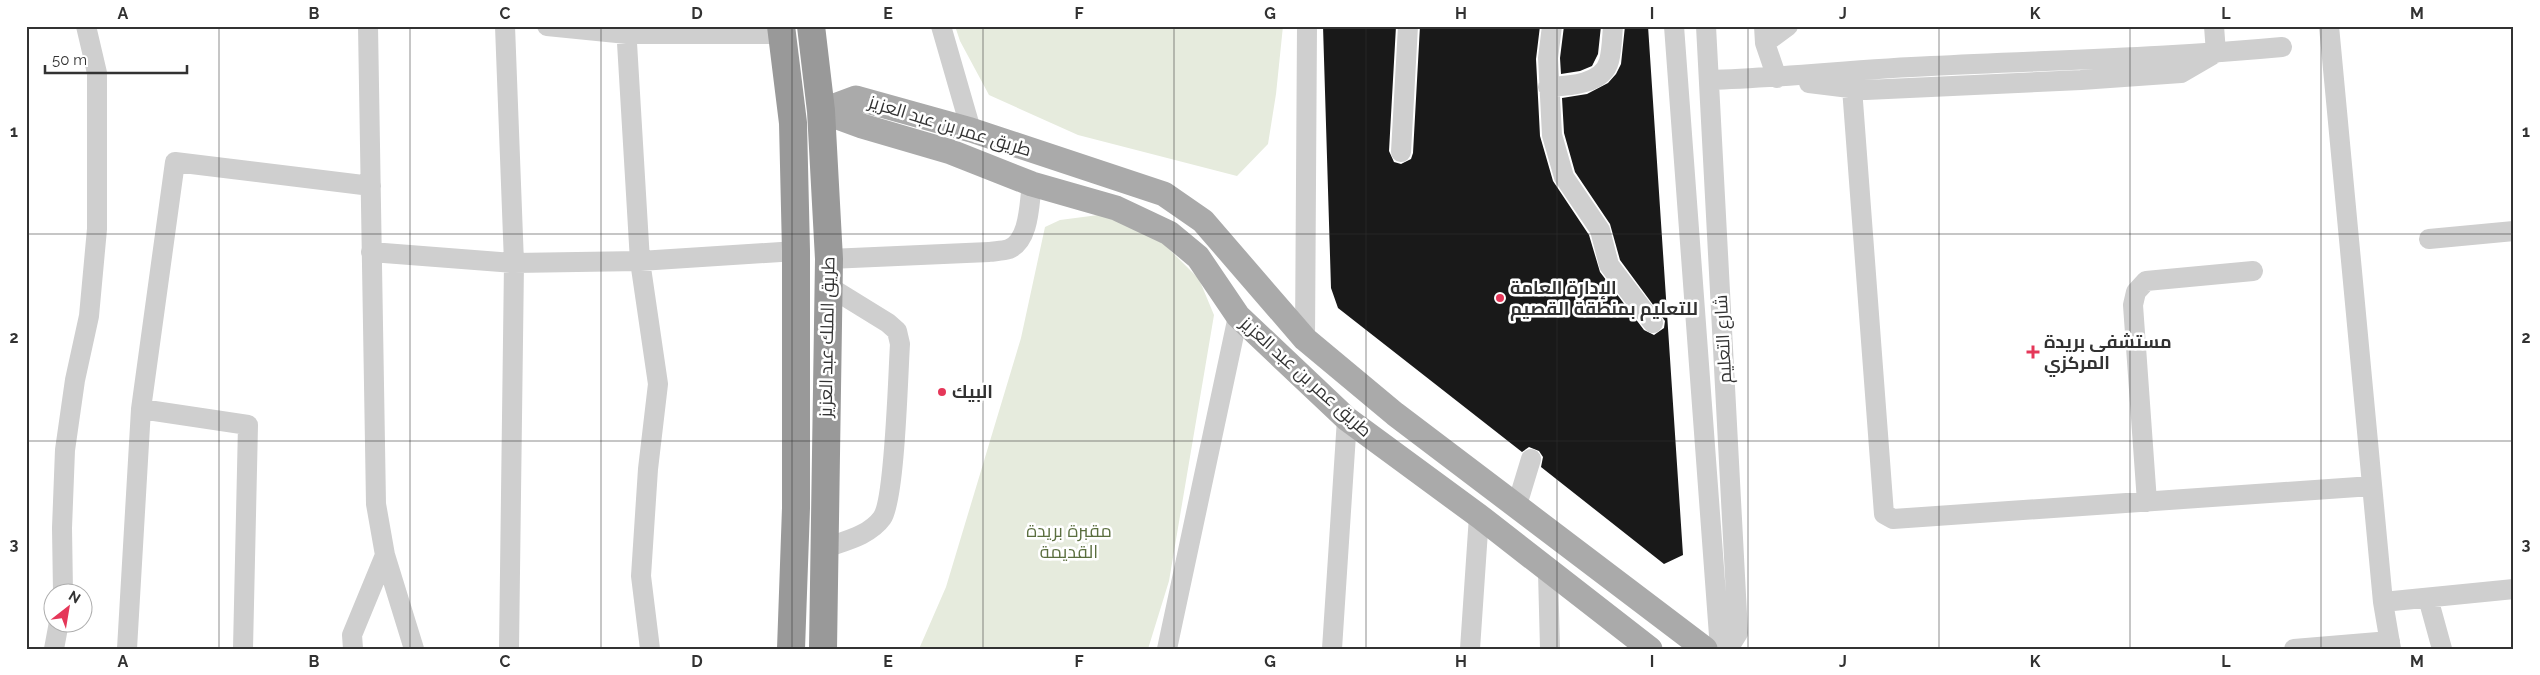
<svg xmlns="http://www.w3.org/2000/svg" width="2540" height="675" viewBox="0 0 2540 675" font-family="Raleway,Cairo,sans-serif">
  <style>
    .green { fill: #e6ebdd }
    .building { fill: #191919 }
    .lines { fill: none; stroke-linecap: round; stroke-linejoin: round }
    .minor { stroke: #cfcfcf; stroke-width: 20 }
    .major { stroke: #aaa; stroke-width: 25 }
    .highway { stroke: #999; stroke-width: 28 }
    .grid { fill: none; stroke: #323232; stroke-width: 1; stroke-opacity: 0.55 }
    .poi-dot { fill: #e53759; stroke: #fff; stroke-width: 2 }
    .labels { text-anchor: middle; stroke-width: 5; stroke-linejoin: round; paint-order: stroke }
    .street-label { font-size: 18px; fill: #323232; stroke: #fff }
    .poi-label { font-size: 18px; font-weight: bold; fill: #323232; stroke: #fff; text-anchor: start }
    .park-label { font-size: 18px; fill: #5a6e3e; stroke: #fff }
    .neatline { fill: none; stroke: #323232; stroke-width: 2 }
    .grid-label { font-size: 16px; text-anchor: middle; font-weight: bold; fill: #323232 }
  </style>
  <rect width="100%" height="100%" fill="#fff"/>
  <path class="green" d="M 955,26 L 1283,26 L 1276,94 L 1268,144 L 1237,176 L 1078,135 L 989,95 L 960,41 Z
    M 1106,214 L 1157,237 L 1199,279 L 1214,315 L 1169,581 L 1148,649 L 919,649 L 946,587 L 1021,338 L 1045,227 L 1060,220 Z"/>
  <path class="building" d="M 1323,26 L 1396,26 L 1389,151 L 1394,162 L 1401,164 L 1411,159 L 1413,153 L 1420,26 L 1540,26 L 1536,59 L 1540,136 L 1553,181 L 1589,235 L 1600,272 L 1644,330 L 1654,335 L 1664,328 L 1665,321 L 1620,260 L 1610,224 L 1575,172 L 1564,133 L 1562,98 L 1587,94 L 1608,83 L 1616,74 L 1621,64 L 1625,26 L 1648,26 L 1683,555 L 1664,564 L 1541,467 L 1543,457 L 1539,451 L 1529,447 L 1522,452 L 1338,308 L 1331,288 Z
    M 1564,26 L 1601,26 L 1598,54 L 1592,66 L 1580,71 L 1561,74 L 1560,58 Z"/>
  <g class="lines">
    <path class="minor" d="M 368,26 L 376,504 L 385,555 L 414,649
      M 505,26 L 514,263 L 509,649
      M 547,26 L 627,34 L 782,34
      M 626,26 L 640,261 L 658,384 L 648,469 L 641,576 L 650,649
      M 941,26 L 971,130
      M 1552,26 L 1548,58 L 1552,135 L 1564,177 L 1600,230 L 1609,265 L 1653,323
      M 1674,26 L 1720,649
      M 1706,26 L 1738,633 L 1728,649
      M 1764,26 L 1765,43 L 1777,78
      M 2214,26 L 2216,53
      M 2329,26 L 2383,602 L 2391,649
      M 1765,43 L 1788,26
      M 1709,80 C 1783,78 1857,69 1931,66 C 2048,60 2165,58 2282,47
      M 1809,83 L 1866,90 L 2081,80 L 2181,73 L 2212,55
      M 1548,87 C 1567,86 1603,85 1609,61 C 1612,50 1612,38 1613,26
      M 1852,88 L 1884,514 L 1893,519 L 2372,486
      M 1401,152 L 1408,26
      M 2429,239 L 2514,231
      M 371,252 L 514,263 L 640,261 L 796,251
      M 829,259 L 989,252 C 995,251 1003,251 1009,249 C 1030,240 1029,203 1032,184
      M 1305,339 L 1307,26
      M 141,409 L 248,425 L 243,649
      M 2147,502 L 2133,305 L 2136,292 L 2146,281 L 2253,271
      M 1517,505 L 1531,459
      M 825,548 C 844,541 869,536 882,518 C 895,500 898,374 900,344 L 897,331 L 888,323 L 828,286
      M 1548,572 L 1550,649
      M 63,592 L 62,528 L 65,450 L 75,380 L 89,316 L 97,229 L 97,73 L 86,26
      M 2428,598 L 2442,649
      M 2383,602 L 2514,589
      M 54,649 L 59,622
      M 127,649 L 141,409 L 175,162 L 371,186
      M 353,649 L 352,635 L 385,555
      M 1167,649 L 1238,316
      M 1332,649 L 1347,419
      M 1470,649 L 1479,516
      M 2294,649 L 2390,641"/>
    <path class="major" d="M 821,111 L 856,98 L 971,130 L 1164,194 L 1203,221 L 1305,339 L 1395,414 L 1705,649
      M 821,111 L 862,126 L 951,152 L 1032,184 L 1116,208 L 1169,233 L 1198,257 L 1238,316 L 1347,419 L 1479,516 L 1650,649"/>
    <path class="highway" d="M 781,26 L 793,123 L 796,251 L 796,508 L 791,649
      M 811,26 L 821,111 L 829,259 L 823,649"/>
  </g>
  <path class="grid" d="M 219,26 L 219,649M 410,26 L 410,649M 601,26 L 601,649M 792,26 L 792,649M 983,26 L 983,649M 1174,26 L 1174,649M 1366,26 L 1366,649M 1557,26 L 1557,649M 1748,26 L 1748,649M 1939,26 L 1939,649M 2130,26 L 2130,649M 2321,26 L 2321,649M 26,234 L 2514,234M 26,441 L 2514,441"/>
  <g class="poi-dot">
    <circle cx="1500" cy="298" r="5"/>
    <path d="M2030.5 344.5h5v5h5v5h-5v5h-5v-5h-5v-5h5z"/>
    <circle cx="942" cy="392" r="5"/>
  </g>
  <g class="labels">
    <g class="street-label">
      <text transform="translate(950 126) rotate(17)" y="6">طريق عمر بن عبد العزيز</text>
      <text transform="translate(827 337) rotate(-89)" y="6">طريق الملك عبد العزيز</text>
      <text transform="translate(1723 339) rotate(-93)" y="6">شارع التعليم</text>
      <text transform="translate(1306 377) rotate(42)" y="6">طريق عمر بن عبد العزيز</text>
    </g>
    <g class="poi-label">
      <text x="1510" y="294">الإدارة العامة<tspan x="1510" dy="21">للتعليم بمنطقة القصيم</tspan></text>
      <text x="2044" y="348">مستشفى بريدة<tspan x="2044" dy="21">المركزي</tspan></text>
      <text x="952" y="398">البيك</text>
    </g>
    <g class="park-label">
      <text x="1069" y="537">مقبرة بريدة<tspan x="1069" dy="21">القديمة</tspan></text>
    </g>
  </g>
  <rect width="2540" height="675" fill="none" stroke="#ffffff" stroke-width="55"/>
  <g transform="translate(68 608) rotate(31)"><circle r="24" fill="#ffffff" stroke="#adadad"/>
  <path d="M0-4L9 19L0 12L-9 19Z" fill="#e53759"/>
  <text y="-8" font-size="14" font-weight="bold" text-anchor="middle" fill="#323232">N</text>
  </g>
  <path d="M45 65v8h142v-8" fill="none" stroke="#323232" stroke-width="2.5"/>
  <text x="52" y="65" font-size="15" fill="#323232" stroke="#ffffff" stroke-width="4" paint-order="stroke">50 m</text>
  <rect x="28" y="28" width="2484" height="620" class="neatline"/>
  <g class="grid-label">
    <text x="123" y="19">A</text>
    <text x="314" y="19">B</text>
    <text x="505" y="19">C</text>
    <text x="697" y="19">D</text>
    <text x="888" y="19">E</text>
    <text x="1079" y="19">F</text>
    <text x="1270" y="19">G</text>
    <text x="1461" y="19">H</text>
    <text x="1652" y="19">I</text>
    <text x="1843" y="19">J</text>
    <text x="2035" y="19">K</text>
    <text x="2226" y="19">L</text>
    <text x="2417" y="19">M</text>
    <text x="14" y="137">1</text>
    <text x="2526" y="137">1</text>
    <text x="14" y="343">2</text>
    <text x="2526" y="343">2</text>
    <text x="14" y="550">3</text>
    <text x="2526" y="550">3</text>
    <text x="123" y="667">A</text>
    <text x="314" y="667">B</text>
    <text x="505" y="667">C</text>
    <text x="697" y="667">D</text>
    <text x="888" y="667">E</text>
    <text x="1079" y="667">F</text>
    <text x="1270" y="667">G</text>
    <text x="1461" y="667">H</text>
    <text x="1652" y="667">I</text>
    <text x="1843" y="667">J</text>
    <text x="2035" y="667">K</text>
    <text x="2226" y="667">L</text>
    <text x="2417" y="667">M</text>
  </g>
</svg>
